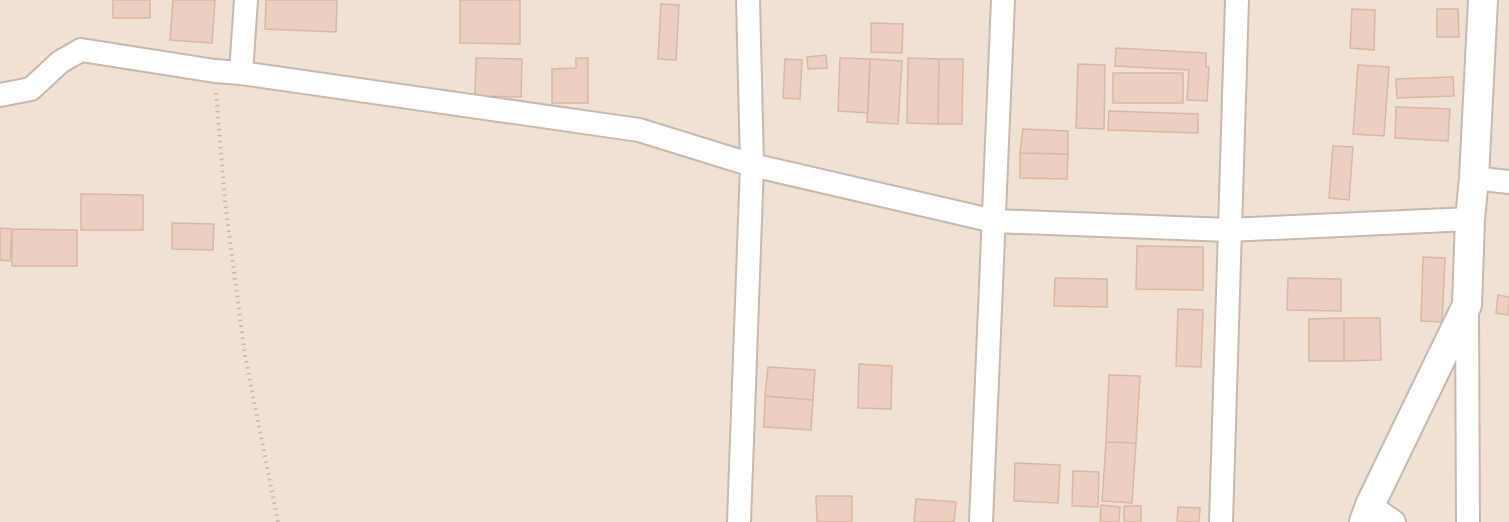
<svg xmlns="http://www.w3.org/2000/svg" width="1509" height="522" viewBox="0 0 1509 522" font-family="'Golos Text',sans-serif">
  <style>
    .residential { fill: #efe2d5 }
    .building { fill: #ebd0c1; stroke: #dbb6a4; stroke-width: 1.5 }
    .lines { fill: none; stroke-linecap: round; stroke-linejoin: round }
    .minor-casing { stroke: #c8b8ae; stroke-width: 26 }
    .tertiary-casing { stroke: #c8b8ae; stroke-width: 32 }
    .path { stroke: #cfb3a5; stroke-width: 4; stroke-dasharray: 1.5 4.5; stroke-linecap: butt }
    .minor { stroke: #fff; stroke-width: 22 }
    .tertiary { stroke: #fff; stroke-width: 28 }
  </style>
  <rect width="100%" height="100%" fill="#f9f1e6"/>
  <path class="residential" d="M 0,0 L 1509,0 L 1509,522 L 0,522 Z"/>
  <path class="building" d="M 113,0 L 150,0 L 150,18 L 113,18 Z
    M 173,0 L 215,0 L 212,43 L 170,40 Z
    M 266,0 L 337,0 L 336,32 L 265,29 Z
    M 460,0 L 520,0 L 520,44 L 460,43 Z
    M 661,4 L 679,5 L 676,60 L 658,59 Z
    M 1352,9 L 1375,10 L 1374,50 L 1350,48 Z
    M 1437,9 L 1458,9 L 1459,37 L 1437,37 Z
    M 871,23 L 903,24 L 902,53 L 871,52 Z
    M 1116,48 L 1206,53 L 1206,67 L 1209,67 L 1207,101 L 1187,100 L 1189,70 L 1115,66 Z
    M 826,55 L 827,68 L 808,69 L 807,57 Z
    M 476,58 L 522,59 L 521,97 L 475,96 Z
    M 576,58 L 588,58 L 588,103 L 552,103 L 552,69 L 576,68 Z
    M 840,58 L 870,59 L 868,113 L 838,111 Z
    M 908,58 L 939,59 L 938,124 L 907,123 Z
    M 785,59 L 802,60 L 800,99 L 783,98 Z
    M 870,59 L 902,61 L 898,124 L 867,122 Z
    M 939,59 L 963,59 L 962,124 L 938,124 Z
    M 1078,64 L 1105,65 L 1104,129 L 1076,128 Z
    M 1358,65 L 1389,67 L 1384,136 L 1353,134 Z
    M 1113,73 L 1183,73 L 1183,103 L 1113,103 Z
    M 1453,77 L 1454,96 L 1397,98 L 1396,79 Z
    M 1396,107 L 1450,109 L 1448,141 L 1395,138 Z
    M 1109,111 L 1198,114 L 1198,133 L 1108,130 Z
    M 1023,129 L 1068,131 L 1068,154 L 1020,153 Z
    M 1333,146 L 1353,147 L 1349,200 L 1329,198 Z
    M 1020,153 L 1068,154 L 1067,179 L 1020,178 Z
    M 81,194 L 143,195 L 143,230 L 81,230 Z
    M 172,223 L 214,224 L 213,250 L 172,249 Z
    M 0,228 L 12,229 L 10,261 L 0,260 Z
    M 12,229 L 77,230 L 77,266 L 12,266 Z
    M 1137,246 L 1203,247 L 1203,290 L 1136,289 Z
    M 1423,257 L 1445,258 L 1442,322 L 1421,321 Z
    M 1055,278 L 1107,279 L 1107,307 L 1054,306 Z
    M 1288,278 L 1341,279 L 1341,311 L 1287,310 Z
    M 1498,295 L 1509,297 L 1509,315 L 1496,313 Z
    M 1178,309 L 1203,310 L 1201,367 L 1176,366 Z
    M 1344,318 L 1344,361 L 1309,361 L 1309,319 Z
    M 1344,318 L 1380,318 L 1381,360 L 1344,361 Z
    M 859,364 L 892,366 L 891,409 L 858,408 Z
    M 768,367 L 815,370 L 813,400 L 765,396 Z
    M 1109,375 L 1140,376 L 1136,443 L 1106,442 Z
    M 765,396 L 813,400 L 811,430 L 764,427 Z
    M 1106,442 L 1136,443 L 1132,503 L 1102,501 Z
    M 1015,463 L 1060,465 L 1058,503 L 1014,501 Z
    M 1073,471 L 1099,472 L 1098,507 L 1072,506 Z
    M 816,496 L 852,496 L 852,522 L 817,522 Z
    M 916,499 L 956,502 L 954,522 L 914,522 Z
    M 1101,505 L 1120,507 L 1119,522 L 1100,522 Z
    M 1124,506 L 1141,506 L 1141,522 L 1124,522 Z
    M 1178,507 L 1200,508 L 1199,522 L 1177,522 Z"/>
  <g class="lines">
    <defs>
      <path id="minor" d="M 241,73 L 246,0
        M 0,95 L 31,89 L 60,62 L 81,50 L 215,71 L 241,73 L 639,130 L 752,165 L 994,221 L 1229,230 L 1470,219
        M 1474,178 L 1509,182
        M 1467,308 L 1468,522
        M 1370,505 L 1394,522
        M 739,522 L 752,165 L 748,0
        M 981,522 L 1003,0
        M 1221,522 L 1237,0"/>
      <path id="tertiary" d="M 1364,522 L 1370,505 L 1467,305 L 1470,219 L 1474,178 L 1483,0"/>
    </defs>
    <use href="#minor" class="minor-casing"/>
    <use href="#tertiary" class="tertiary-casing"/>
    <path class="path" d="M 216,93 L 225,202 L 245,356 L 278,522"/>
    <use href="#minor" class="minor"/>
    <use href="#tertiary" class="tertiary"/>
  </g>
</svg>
